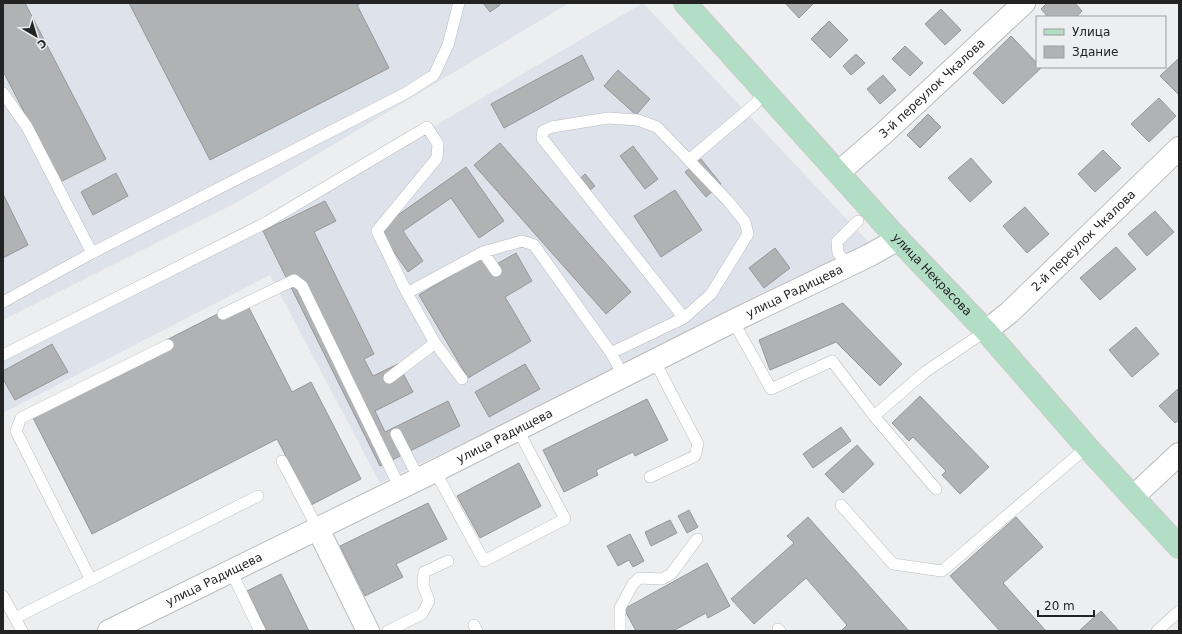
<svg xmlns="http://www.w3.org/2000/svg" width="1182" height="634" viewBox="0 0 1182 634" font-family="'DejaVu Sans',sans-serif">
  <style>
    .built { fill: #dde2eb }
    .building { fill: #b0b2b4; stroke: #96979a }
    .lines { fill: none; stroke-linecap: round; stroke-linejoin: round }
    .service-casing { stroke: #babcbe; stroke-width: 12 }
    .minor-casing { stroke: #babcbe; stroke-width: 24 }
    .tertiary-casing { stroke: #babcbe; stroke-width: 24 }
    .primary-casing { stroke: #cacaca; stroke-width: 24 }
    .service { stroke: #fff; stroke-width: 11 }
    .minor { stroke: #fff; stroke-width: 22 }
    .tertiary { stroke: #fff; stroke-width: 22 }
    .primary { stroke: #b2dec5; stroke-width: 22 }
    .labels { text-anchor: middle; stroke-width: 3; stroke-linejoin: round; paint-order: stroke }
    .street-label { font-size: 12px; fill: #232324; stroke: #eceef0 }
  </style>
  <rect width="100%" height="100%" fill="#eceef0"/>
  <path class="built" d="M 3,3 L 569,3 L 236,203 L 3,320 Z
    M 643,3 L 873,247 L 380,483 L 270,275 L 3,413 L 3,356 L 270,223 Z"/>
  <path class="building" d="M 3,3 L 25,3 L 106,159 L 60,182 L 3,71 Z
    M 129,3 L 361,3 L 357,5 L 389,68 L 210,160 Z
    M 483,3 L 499,3 L 500,5 L 490,12 Z
    M 785,3 L 814,3 L 799,18 Z
    M 1047,3 L 1075,3 L 1082,11 L 1076,17 L 1048,17 L 1041,9 Z
    M 941,9 L 961,30 L 945,45 L 925,24 Z
    M 829,21 L 848,40 L 830,58 L 811,39 Z
    M 1011,36 L 1037,63 L 1037,67 L 1041,68 L 1003,104 L 973,73 Z
    M 905,46 L 923,63 L 910,76 L 892,59 Z
    M 856,54 L 865,63 L 851,75 L 843,66 Z
    M 582,55 L 594,79 L 504,128 L 491,104 Z
    M 1179,58 L 1179,95 L 1160,76 Z
    M 618,70 L 650,99 L 636,115 L 604,86 Z
    M 883,75 L 896,90 L 880,104 L 867,89 Z
    M 1159,98 L 1176,116 L 1149,142 L 1131,124 Z
    M 928,114 L 941,127 L 920,148 L 907,135 Z
    M 500,143 L 631,292 L 606,314 L 474,165 Z
    M 633,146 L 658,179 L 645,189 L 620,156 Z
    M 1103,150 L 1121,168 L 1095,192 L 1078,174 Z
    M 971,158 L 992,182 L 970,202 L 948,178 Z
    M 701,159 L 721,184 L 706,197 L 685,172 Z
    M 466,167 L 504,221 L 479,238 L 451,198 L 403,231 L 423,261 L 408,272 L 378,229 Z
    M 116,173 L 128,196 L 93,215 L 81,192 Z
    M 585,174 L 595,186 L 584,195 L 574,184 Z
    M 675,190 L 702,230 L 661,257 L 634,216 Z
    M 3,194 L 28,245 L 3,258 Z
    M 325,201 L 336,221 L 314,232 L 374,354 L 364,359 L 373,376 L 398,364 L 413,392 L 375,411 L 385,432 L 448,401 L 460,426 L 380,466 L 263,231 Z
    M 1025,207 L 1049,234 L 1027,253 L 1003,226 Z
    M 1155,211 L 1174,232 L 1147,256 L 1128,234 Z
    M 1116,247 L 1136,269 L 1100,300 L 1080,278 Z
    M 775,248 L 790,268 L 764,288 L 749,268 Z
    M 516,253 L 532,281 L 505,297 L 531,341 L 468,378 L 419,295 L 481,258 L 488,269 Z
    M 245,300 L 292,392 L 311,382 L 361,479 L 311,505 L 277,439 L 92,534 L 29,410 Z
    M 843,303 L 902,364 L 880,386 L 836,342 L 770,370 L 759,340 Z
    M 1136,327 L 1159,354 L 1132,377 L 1109,350 Z
    M 52,344 L 68,372 L 15,400 L 3,379 L 3,371 Z
    M 525,364 L 540,389 L 489,417 L 475,392 Z
    M 1179,388 L 1179,420 L 1175,423 L 1159,406 Z
    M 920,396 L 989,467 L 960,494 L 942,475 L 946,471 L 913,437 L 909,441 L 892,423 Z
    M 647,399 L 668,440 L 635,456 L 633,452 L 596,470 L 598,475 L 564,492 L 543,450 Z
    M 841,427 L 851,441 L 813,468 L 803,454 Z
    M 857,445 L 874,464 L 843,493 L 825,474 Z
    M 519,463 L 541,506 L 480,538 L 457,496 Z
    M 428,503 L 447,539 L 396,564 L 403,577 L 365,596 L 340,546 Z
    M 689,510 L 698,527 L 687,533 L 678,516 Z
    M 808,517 L 909,631 L 841,631 L 847,625 L 806,578 L 754,624 L 731,599 L 794,543 L 787,536 Z
    M 1016,517 L 1043,547 L 1003,583 L 1046,631 L 1000,631 L 950,576 Z
    M 670,520 L 677,533 L 651,546 L 645,532 Z
    M 630,534 L 644,561 L 633,567 L 629,560 L 618,566 L 607,546 Z
    M 707,563 L 730,606 L 708,618 L 706,613 L 673,631 L 636,631 L 624,609 Z
    M 281,574 L 309,631 L 267,631 L 247,591 Z
    M 1101,611 L 1119,631 L 1079,631 Z"/>
  <g class="lines">
    <defs>
      <path id="service" d="M 3,93 L 27,127 L 92,253
        M 608,118 L 638,120 L 657,127 L 728,201 L 745,222 L 748,234 L 711,294 L 684,318 L 542,138 L 543,131 L 552,127 Z
        M 689,160 L 755,104 L 765,92
        M 483,252 L 496,271
        M 849,266 L 838,253 L 837,242 L 858,221
        M 3,302 L 92,253 L 406,93 L 434,75 L 448,45 L 459,3
        M 223,314 L 294,280 L 302,286 L 400,488
        M 733,321 L 771,389 L 832,361 L 874,416 L 925,372 L 986,331
        M 611,353 L 624,377
        M 3,355 L 267,222 L 427,127 L 438,144 L 437,158 L 377,231 L 407,293
        M 389,378 L 435,343
        M 462,379 L 435,343 L 407,293 L 483,252 L 522,241 L 534,245 L 611,353 L 684,318
        M 874,416 L 936,489
        M 396,434 L 419,479
        M 282,461 L 318,529
        M 435,471 L 484,561 L 565,519 L 518,430
        M 650,477 L 695,456 L 698,444 L 655,362
        M 841,505 L 893,564 L 942,571 L 1087,447
        M 231,571 L 260,631
        M 91,580 L 16,431 L 21,418 L 168,345
        M 3,596 L 22,631
        M 15,618 L 258,496
        M 474,625 L 477,631
        M 778,629 L 780,631
        M 388,631 L 422,614 L 429,601 L 423,585 L 424,572 L 448,561
        M 620,631 L 620,608 L 633,584 L 639,578 L 662,579 L 671,574 L 697,539
        M 1157,631 L 1179,611"/>
      <g id="minor">
        <path id="s1" d="M 839,172 L 884,133 L 1024,3"/>
        <path id="s2" d="M 986,331 L 1010,312 L 1179,148"/>
        <path d="M 1134,496 L 1179,454"/>
        <path d="M 318,529 L 368,631"/>
      </g>
      <g id="tertiary">
        <path id="s3" d="M 109,631 L 435,471 L 733,321 L 870,255 L 898,239"/>
      </g>
      <g id="primary">
        <path id="s4" d="M 685,3 L 898,239 L 986,331 L 1087,447 L 1179,547"/>
      </g>
    </defs>
    <use href="#service" class="service-casing"/>
    <use href="#minor" class="minor-casing"/>
    <use href="#tertiary" class="tertiary-casing"/>
    <use href="#primary" class="primary-casing"/>
    <use href="#service" class="service"/>
    <use href="#minor" class="minor"/>
    <use href="#tertiary" class="tertiary"/>
    <use href="#primary" class="primary"/>
  </g>
  <g class="labels">
    <g class="street-label">
      <text dy="4" stroke="none"><textPath href="#s1" startOffset="125">3-й переулок Чкалова</textPath></text>
      <text dy="4" stroke="none"><textPath href="#s2" startOffset="133">2-й переулок Чкалова</textPath></text>
      <text dy="4" stroke="none"><textPath href="#s4" startOffset="367">улица Некрасова</textPath></text>
      <text dy="4" stroke="none"><textPath href="#s3" startOffset="765">улица Радищева</textPath></text>
      <text dy="4" stroke="none"><textPath href="#s3" startOffset="441">улица Радищева</textPath></text>
      <text dy="4" stroke="none"><textPath href="#s3" startOffset="117">улица Радищева</textPath></text>
    </g>
  </g>
  <rect width="1182" height="634" fill="none" stroke="#232324" stroke-width="8"/>
  <rect x="1036" y="16" width="130" height="52" fill="#eceef0" stroke="#9c9d9e"/>
  <rect x="1044" y="29" width="20" height="6" fill="#b2dec5" stroke="#9c9d9e"/>
  <text x="1072" y="36" font-size="12" fill="#232324">Улица</text>
  <rect x="1044" y="46" width="20" height="12" fill="#b0b2b4" stroke="#9c9d9e"/>
  <text x="1072" y="56" font-size="12" fill="#232324">Здание</text>
  <g transform="translate(36 36) rotate(142)" stroke="#eceef0" stroke-width="3" paint-order="stroke">
  <path d="M0-3L7 15L0 10L-7 15Z" fill="#232324"/>
  <text y="-6" font-size="11" font-weight="bold" text-anchor="middle" fill="#232324">С</text>
  </g>
  <path d="M1038 610v6h56v-6" fill="none" stroke="#232324" stroke-width="2"/>
  <text x="1044" y="610" font-size="12" fill="#232324" stroke="#eceef0" stroke-width="3" paint-order="stroke">20 m</text>
</svg>
